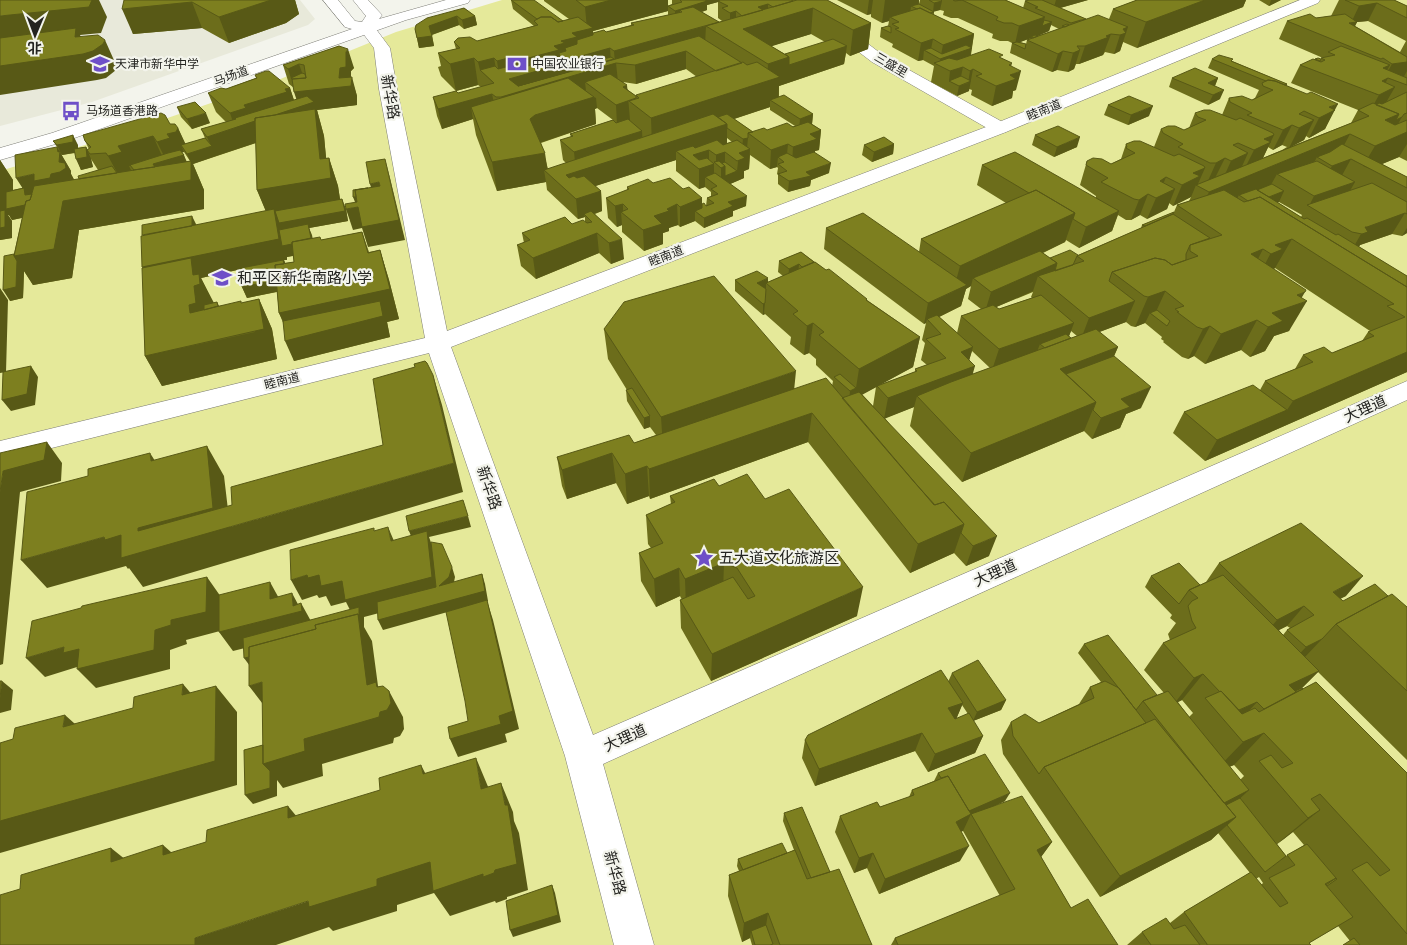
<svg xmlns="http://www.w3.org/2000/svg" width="1407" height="945" viewBox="0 0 1407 945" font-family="Karla,'Noto Sans SC',sans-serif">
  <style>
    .built { fill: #e8e9da }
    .green { fill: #e5e99a }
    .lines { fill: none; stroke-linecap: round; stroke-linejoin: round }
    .minor-casing { stroke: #7e7e77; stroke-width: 1 }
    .tertiary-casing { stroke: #7e7e77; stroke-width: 1 }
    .secondary-casing { stroke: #7e7e77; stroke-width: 1 }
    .minor { fill: #fff; fill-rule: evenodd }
    .tertiary { fill: #fff; fill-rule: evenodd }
    .secondary { fill: #fff; fill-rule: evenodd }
    .wall { fill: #6c6d1b; fill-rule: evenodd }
    .shaded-wall { fill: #585916 }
    .building { fill: #7d7f1f; stroke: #585916 }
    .labels { text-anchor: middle; stroke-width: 4.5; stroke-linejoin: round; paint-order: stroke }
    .far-poi-label { font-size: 12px; fill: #242421; stroke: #f3f4ec; text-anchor: start }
    .far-street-label { font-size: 12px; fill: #242421; stroke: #f3f4ec }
    .street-label { font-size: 15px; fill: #242421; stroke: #f3f4ec }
    .poi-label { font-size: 15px; fill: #242421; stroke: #f3f4ec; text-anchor: start }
  </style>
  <rect width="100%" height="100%" fill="#f3f4ec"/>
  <path class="built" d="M 0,0 L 300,0 L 315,19 L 308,25 L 92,102 L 0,126 Z"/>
  <path class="green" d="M 502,0 L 1407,0 L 1407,945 L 0,945 L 0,171 L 124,133 L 278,80 L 396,32 Z"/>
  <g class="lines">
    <defs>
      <path id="minor" d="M 775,0 L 794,0 L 842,24 L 884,56 L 1006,124 L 1009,128 L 1006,132 L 1000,133 L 994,132 L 872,62 L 830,30 L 777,3 Z"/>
      <path id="tertiary" d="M 1300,0 L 1320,0 L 1318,3 L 1006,132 L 451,347 L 593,735 L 1407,381 L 1407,400 L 603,764 L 654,945 L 614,945 L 565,756 L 429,353 L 0,461 L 0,441 L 425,338 L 379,89 L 374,48 L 359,28 L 361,25 L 373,25 L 390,48 L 397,89 L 447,331 L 994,124 Z"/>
      <path id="secondary" d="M 323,0 L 338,0 L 355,21 L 362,22 L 366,16 L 353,0 L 368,0 L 382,15 L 379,19 L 446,0 L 470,0 L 468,3 L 406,20 L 66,141 L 0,160 L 0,148 L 52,133 L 352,29 L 345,27 Z"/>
    </defs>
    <use href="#minor" class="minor-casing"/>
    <use href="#tertiary" class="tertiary-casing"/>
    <use href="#secondary" class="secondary-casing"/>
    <use href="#minor" class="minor"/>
    <use href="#tertiary" class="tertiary"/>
    <use href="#secondary" class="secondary"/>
  </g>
  <path class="wall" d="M 124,0 L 295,0 L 299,14 L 286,23 L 229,43 L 202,28 L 133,34 Z
    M 511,0 L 563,21 L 569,19 L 544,1 L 544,0 L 668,0 L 668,6 L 672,4 L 672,0 L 827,0 L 871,23 L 868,49 L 850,56 L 846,53 L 844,64 L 779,86 L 779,97 L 813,114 L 812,124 L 821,130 L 819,150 L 815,151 L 815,153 L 829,173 L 811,180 L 810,186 L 788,192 L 778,184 L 778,175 L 777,174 L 778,168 L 777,167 L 770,169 L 750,155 L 749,169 L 744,171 L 744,178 L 730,184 L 746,206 L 733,211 L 733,216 L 704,228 L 695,221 L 680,227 L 678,225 L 674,226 L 669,228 L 669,231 L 663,233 L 663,244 L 644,251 L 622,232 L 622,225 L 617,227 L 608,218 L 606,198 L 627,190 L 627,187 L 653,183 L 683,189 L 702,198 L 702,204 L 706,206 L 707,198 L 711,196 L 711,192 L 705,187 L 699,189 L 676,171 L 676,160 L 595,186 L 601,191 L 602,211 L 595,214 L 624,259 L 611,264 L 599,253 L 536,279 L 521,266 L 517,245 L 524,243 L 522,233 L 585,222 L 585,217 L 578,219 L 547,190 L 546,182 L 497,191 L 476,135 L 473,119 L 442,129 L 437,116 L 433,97 L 458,93 L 481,87 L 478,85 L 456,91 L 441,76 L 438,67 L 441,66 L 438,53 L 456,49 L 454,42 L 477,41 L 534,26 L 513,9 ZM 718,2 L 718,18 L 722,21 L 718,22 L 702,12 L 707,10 L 707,5 ZM 668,11 L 668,15 L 631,23 L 631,25 L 606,32 L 593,33 L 593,31 ZM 811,34 L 825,42 L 785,54 L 771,46 ZM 686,69 L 697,77 L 636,96 L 628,90 L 623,82 L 636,84 ZM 770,107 L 770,110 L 795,126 L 753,132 L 734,119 ZM 597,108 L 613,120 L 570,134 L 571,137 L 560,140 L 563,160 L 566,163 L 548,169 L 541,143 L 596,124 L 595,109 ZM 727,138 L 732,142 L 727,143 Z
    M 837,0 L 919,0 L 919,4 L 920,0 L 1006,0 L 1023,8 L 1025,1 L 1029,0 L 1088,0 L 1060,8 L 1086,19 L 1109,19 L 1113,9 L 1137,0 L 1246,0 L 1243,7 L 1137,48 L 1123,42 L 1120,51 L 1114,54 L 1105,52 L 1103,55 L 1079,64 L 1076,64 L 1074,69 L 1068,72 L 1057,70 L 1052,72 L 1010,53 L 1012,43 L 1008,41 L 1000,41 L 992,38 L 993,34 L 958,18 L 951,18 L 943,15 L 944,11 L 940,10 L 934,11 L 934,15 L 974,34 L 971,55 L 1002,58 L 1011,66 L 1016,90 L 1013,91 L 1012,98 L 992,106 L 971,95 L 972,90 L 969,89 L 969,91 L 957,96 L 931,82 L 934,66 L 923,60 L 918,61 L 892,47 L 893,44 L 880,37 L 881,28 L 888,26 L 889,21 L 882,23 L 871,17 L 871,14 L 867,15 ZM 1051,25 L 1059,29 L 1037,36 L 1049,31 ZM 1031,38 L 1027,40 L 1026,44 L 1020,42 Z
    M 1259,0 L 1281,0 L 1269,6 Z
    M 1339,0 L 1394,0 L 1407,6 L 1407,161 L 1399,157 L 1382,164 L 1407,177 L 1407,233 L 1402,236 L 1392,234 L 1360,245 L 1359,247 L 1407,276 L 1407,372 L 1205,461 L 1173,433 L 1184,412 L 1260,390 L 1265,381 L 1295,369 L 1303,355 L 1332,353 L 1362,341 L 1368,332 L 1370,331 L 1275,268 L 1274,269 L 1302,298 L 1289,331 L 1274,336 L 1265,351 L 1250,357 L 1241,350 L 1205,364 L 1194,356 L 1188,359 L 1182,357 L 1163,342 L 1164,341 L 1161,339 L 1162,337 L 1145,323 L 1135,327 L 1131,326 L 1126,322 L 1099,332 L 1118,347 L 1114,356 L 1141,408 L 1126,414 L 1120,428 L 1092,439 L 1084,431 L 962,482 L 910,426 L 914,407 L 885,418 L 989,556 L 966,566 L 954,553 L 910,573 L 808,442 L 650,499 L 649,496 L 627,504 L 616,483 L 567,499 L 562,486 L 557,457 L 634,443 L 656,435 L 650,427 L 644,429 L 627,401 L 626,390 L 627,390 L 608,359 L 604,329 L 794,389 L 832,386 L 833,381 L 816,365 L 816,359 L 809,353 L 804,355 L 790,344 L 791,337 L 765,314 L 763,315 L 735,291 L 735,280 L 768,282 L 783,276 L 778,272 L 779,261 L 801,252 L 867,300 L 920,337 L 913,367 L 879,385 L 915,372 L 915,369 L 927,365 L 921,360 L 925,343 L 922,340 L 926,323 L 924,324 L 824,249 L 826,228 L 919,252 L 921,239 L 1006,203 L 977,185 L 982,165 L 1096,198 L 1096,196 L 1080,185 L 1087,161 L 1111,164 L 1121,159 L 1126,144 L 1154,147 L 1161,129 L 1184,130 L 1189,128 L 1195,113 L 1222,115 L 1229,98 L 1252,100 L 1255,98 L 1259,90 L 1208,68 L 1212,59 L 1232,61 L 1287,84 L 1287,86 L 1334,110 L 1325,129 L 1309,138 L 1306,136 L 1304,140 L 1292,146 L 1351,123 L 1358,110 L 1291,83 L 1300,65 L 1315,59 L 1321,59 L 1321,58 L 1323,58 L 1279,39 L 1287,21 L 1332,16 L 1331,16 ZM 1368,21 L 1406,41 L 1400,52 L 1355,26 L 1357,22 ZM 1282,145 L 1287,147 L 1282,150 L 1263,158 L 1268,147 L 1273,150 ZM 1191,197 L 1189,201 L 1177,205 L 1174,212 L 1142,225 L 1141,228 L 1078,255 L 1050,258 L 1043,253 L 1065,242 L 1066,240 L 1079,248 L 1112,231 L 1118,215 L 1126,220 L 1131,220 L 1140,215 L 1147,219 L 1167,209 L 1169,203 L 1173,206 ZM 1277,202 L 1279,202 L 1302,215 L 1301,217 ZM 971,286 L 968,299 L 981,309 L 961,316 L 957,333 L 939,317 L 961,306 L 966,289 ZM 1033,292 L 1031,297 L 1032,298 L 999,309 L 996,307 ZM 1071,331 L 1077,336 L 1071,338 L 1069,336 ZM 972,351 L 990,368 L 973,374 L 969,360 ZM 876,387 L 873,406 L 862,394 Z
    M 464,8 L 475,16 L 477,25 L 464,29 L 459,25 L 432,35 L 434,46 L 419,48 L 415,29 Z
    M 339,46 L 354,68 L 351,71 L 351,77 L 357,96 L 357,105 L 317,110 L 324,136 L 326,158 L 329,158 L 338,186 L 340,199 L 346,209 L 348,221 L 309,228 L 312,238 L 321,240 L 362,232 L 369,252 L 380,250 L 389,280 L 399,319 L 387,322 L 390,337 L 294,361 L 283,321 L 279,313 L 277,292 L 247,298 L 242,287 L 241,269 L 201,278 L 213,303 L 219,306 L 242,303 L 259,299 L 272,329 L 277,359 L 162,386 L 145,356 L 143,268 L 196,225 L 266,211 L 257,190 L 256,143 L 193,164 L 204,190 L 204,209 L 79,230 L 72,278 L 33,285 L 24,271 L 23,298 L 10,301 L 14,254 L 22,218 L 12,220 L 9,215 L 8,215 L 12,221 L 12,238 L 0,240 L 0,160 L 13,180 L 13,190 L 22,188 L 57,147 L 53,141 L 78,145 L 78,148 L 86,147 L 88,150 L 89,149 L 85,141 L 170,124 L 178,128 L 185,144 L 205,138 L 201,129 L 226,122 L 216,112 L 208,93 L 226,89 L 256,78 L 255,75 L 290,88 L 294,100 L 297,99 L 294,88 L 289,84 L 283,65 ZM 182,152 L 184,152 L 190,161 L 187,162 ZM 75,153 L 81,170 L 93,167 L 91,159 L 98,170 L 79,179 L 74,180 L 71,174 L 71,171 L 61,154 L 62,155 ZM 293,256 L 294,262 L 285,263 L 284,260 L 287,260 L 287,257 Z
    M 1172,78 L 1218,78 L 1215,86 L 1220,99 L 1208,105 L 1169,87 Z
    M 1108,105 L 1149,116 L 1128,125 L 1104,115 Z
    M 177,107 L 210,123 L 192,129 L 181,117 Z
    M 1035,135 L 1077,147 L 1054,157 L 1032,145 Z
    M 894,144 L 893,154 L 872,162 L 862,155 L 864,145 Z
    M 719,486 L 765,499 L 857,616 L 711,681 L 681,628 L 680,600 L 682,600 L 680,596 L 656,607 L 641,581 L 639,553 L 651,548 L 648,544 L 646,515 L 671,504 L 670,496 Z
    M 1219,563 L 1346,596 L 1340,598 L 1343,601 L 1388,596 L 1407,607 L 1407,760 L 1318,672 L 1302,688 L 1407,773 L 1407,945 L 1343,945 L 1350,941 L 1338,926 L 1309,943 L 1311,945 L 1127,945 L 1142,932 L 1170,923 L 1184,912 L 1250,873 L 1218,833 L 1211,840 L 1100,897 L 1003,754 L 1001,740 L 1011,722 L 1039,723 L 1079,704 L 1090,687 L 1101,682 L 1078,653 L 1084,644 L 1157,695 L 1164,693 L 1144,670 L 1163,643 L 1170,640 L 1168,634 L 1176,623 L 1170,618 L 1172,615 L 1145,587 L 1151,576 L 1200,585 L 1206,582 ZM 1287,626 L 1290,628 L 1287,630 L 1283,635 L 1279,630 ZM 1182,700 L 1193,713 L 1189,717 L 1178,702 ZM 1234,765 L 1244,776 L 1240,780 L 1229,767 ZM 1293,832 L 1304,845 L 1286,856 L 1277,844 ZM 1259,877 L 1263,883 L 1261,885 L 1256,879 Z
    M 952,673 L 1006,700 L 1001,710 L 973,721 L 983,736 L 975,753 L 928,772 L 915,751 L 815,786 L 802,758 L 805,740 L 948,682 ZM 962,705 L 968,714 L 956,719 Z
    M 938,773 L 1005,801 L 995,806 L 1052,842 L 1041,857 L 1071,908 L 1118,945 L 891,945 L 895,938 L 1000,896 L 963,831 L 961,831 L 960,861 L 879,894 L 867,868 L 854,873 L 835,832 L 840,816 L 880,807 L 909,797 L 912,790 L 934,781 Z
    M 784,813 L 830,872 L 872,945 L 752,945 L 750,938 L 742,942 L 728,896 L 729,875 L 739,871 L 737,866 L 738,859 L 787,853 L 794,850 L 783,821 Z"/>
  <path class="shaded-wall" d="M 92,0 L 99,0 L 107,17 L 101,33 L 80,35 L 88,52 L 105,40 L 117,67 L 116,70 L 106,78 L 97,80 L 0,95 L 0,16 Z
    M 271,0 L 295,0 L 299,14 L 286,23 L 229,43 L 219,17 Z
    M 611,0 L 668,0 L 668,11 L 593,31 L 595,52 L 610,48 L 611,64 L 615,63 L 614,51 L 706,26 L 705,44 L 616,63 L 618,82 L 585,82 L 586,91 L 504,116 L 501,97 L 501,88 L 497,61 L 508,58 L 512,78 L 515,77 L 513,62 L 554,46 L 560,39 L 574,30 L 587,29 L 585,7 Z
    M 701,0 L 726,0 L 718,1 L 718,2 L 707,5 L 707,10 L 682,18 L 682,12 L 680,10 L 680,19 L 675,20 L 675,11 Z
    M 869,0 L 873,0 L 871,14 L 867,15 Z
    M 885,0 L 919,0 L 918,9 L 911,6 L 910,15 L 890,17 L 889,21 L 882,23 Z
    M 1056,0 L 1088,0 L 1053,10 Z
    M 1205,0 L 1246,0 L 1243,7 L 1137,48 L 1146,22 Z
    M 1271,0 L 1281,0 L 1269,6 Z
    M 942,1 L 940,10 L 933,12 L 934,3 Z
    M 192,2 L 202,28 L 133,34 L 122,9 Z
    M 1377,3 L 1368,21 L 1357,22 L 1348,40 L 1349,23 L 1351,23 L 1359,6 Z
    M 768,4 L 768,14 L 813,8 L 811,34 L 750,53 L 743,29 L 758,7 Z
    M 736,11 L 736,29 L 730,31 L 730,13 Z
    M 457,16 L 459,25 L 431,35 L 429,26 Z
    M 475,16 L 477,25 L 464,29 L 462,20 Z
    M 1045,17 L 1042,26 L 1052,22 L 1049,31 L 1033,38 L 1031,37 L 1031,38 L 1015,44 L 1019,26 Z
    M 871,23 L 868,49 L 850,56 L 853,30 Z
    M 1128,27 L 1120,51 L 1114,54 L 1120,35 L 1123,29 Z
    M 974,34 L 970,58 L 939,65 L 943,45 Z
    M 1111,34 L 1103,55 L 1079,64 L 1085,46 Z
    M 432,36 L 434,46 L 419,48 L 417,38 Z
    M 933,39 L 930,54 L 924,50 L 923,60 L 918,61 L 921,43 Z
    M 847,46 L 844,64 L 779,86 L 778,104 L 770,100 L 770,107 L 652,146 L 651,118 L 767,81 L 768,64 L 789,57 Z
    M 348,49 L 354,68 L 351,71 L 351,86 L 352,77 L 357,96 L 357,105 L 317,110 L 324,136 L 328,178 L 329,158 L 338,186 L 341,206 L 342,199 L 346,209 L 348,221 L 309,228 L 312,235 L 315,251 L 287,257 L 287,260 L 284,260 L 288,270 L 290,289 L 247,298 L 242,287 L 283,260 L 201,278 L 214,303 L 217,302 L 222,312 L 211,328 L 153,288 L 142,267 L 269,219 L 257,190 L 320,159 L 316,123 L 216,156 L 207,137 L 235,128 L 230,113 L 244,105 L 285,89 L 290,88 L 296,107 L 299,107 L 294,92 L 295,82 L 291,78 L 294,88 L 288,69 L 299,64 L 305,81 L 339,78 L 340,68 L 346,52 Z
    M 1080,50 L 1074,69 L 1068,72 L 1073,53 Z
    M 686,51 L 686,69 L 636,84 L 635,65 Z
    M 1063,51 L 1057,70 L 1052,72 L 1058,54 Z
    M 474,58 L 478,85 L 456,91 L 450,64 Z
    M 494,58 L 499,85 L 494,83 L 480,70 L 478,62 Z
    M 1407,62 L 1407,71 L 1402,80 L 1388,78 L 1379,95 L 1375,94 L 1392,64 Z
    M 1012,63 L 1007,82 L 1010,75 L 1021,71 L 1016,90 L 1013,91 L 1012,98 L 992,106 L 996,86 L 1009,65 Z
    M 1390,65 L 1379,84 L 1383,68 Z
    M 963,67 L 959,86 L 949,81 L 950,71 Z
    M 973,69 L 969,91 L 957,96 L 959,86 L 968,83 L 970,71 Z
    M 1218,78 L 1214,88 L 1204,92 L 1208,83 Z
    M 627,85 L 630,120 L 617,124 L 616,105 L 623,87 Z
    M 1395,87 L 1384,106 L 1370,111 L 1379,95 Z
    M 1224,90 L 1220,99 L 1208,105 L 1213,95 Z
    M 492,94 L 496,113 L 471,107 L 473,119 L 442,129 L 438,109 Z
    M 594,97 L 596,98 L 597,108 L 595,109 L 596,124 L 539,143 L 530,119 L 535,115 Z
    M 1338,104 L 1325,129 L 1309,138 L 1319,118 L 1329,107 Z
    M 1153,106 L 1149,116 L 1128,125 L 1131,115 Z
    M 206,113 L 210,123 L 192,129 L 187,119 Z
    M 813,114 L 812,124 L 799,129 L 800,119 Z
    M 1399,114 L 1402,117 L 1391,136 L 1385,120 Z
    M 1314,120 L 1304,140 L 1289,148 L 1299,128 Z
    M 727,124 L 727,144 L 684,158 L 676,151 L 676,160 L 571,194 L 566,175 L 576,172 L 574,152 L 642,131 L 643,150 Z
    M 1292,125 L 1282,145 L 1273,150 L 1283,130 Z
    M 178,128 L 187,147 L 181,145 L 184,152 L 178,154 L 184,155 L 188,166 L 138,177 L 153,164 L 166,160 L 157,142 Z
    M 821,130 L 819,150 L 815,151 L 815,159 L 792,167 L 793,147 L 810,134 Z
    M 1407,132 L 1407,144 L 1399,157 L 1370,169 L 1363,166 L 1375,146 Z
    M 1350,134 L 1335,162 L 1317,157 L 1308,174 L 1277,174 L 1268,190 L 1239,195 L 1234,205 L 1198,214 L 1209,192 Z
    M 73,135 L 78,145 L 78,152 L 62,155 L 57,145 Z
    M 1274,135 L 1261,162 L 1244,170 L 1254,150 L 1264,139 Z
    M 153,136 L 162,156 L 129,166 L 132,172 L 119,176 L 108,156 L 118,146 Z
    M 1080,137 L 1077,147 L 1054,157 L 1057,147 Z
    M 748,138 L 747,148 L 742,149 L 743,139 Z
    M 788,144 L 786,164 L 778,157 L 777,167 L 770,169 L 771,150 Z
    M 894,144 L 893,154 L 872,162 L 874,152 Z
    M 212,146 L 216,156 L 193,164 L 204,190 L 204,209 L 79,230 L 72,278 L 33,285 L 24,271 L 23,298 L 10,301 L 3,290 L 14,256 L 61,209 L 12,220 L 9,215 L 8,215 L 12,221 L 12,238 L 0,240 L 0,160 L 13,180 L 13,208 L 25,195 L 25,192 L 16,178 L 34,174 L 51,174 L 59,162 L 57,147 L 71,171 L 71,174 L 76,183 L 63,201 L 191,163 L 187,154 Z
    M 86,147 L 91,159 L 93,167 L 81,170 L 76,159 Z
    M 750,149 L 749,169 L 744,171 L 744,178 L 721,188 L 721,168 L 716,164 L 716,155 L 725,152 L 725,176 L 737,171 L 739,153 Z
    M 709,150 L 709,165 L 714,164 L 714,184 L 705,177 L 705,187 L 699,189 L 699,169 L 693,155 Z
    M 545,153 L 548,173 L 544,170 L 546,182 L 497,191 L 492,162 Z
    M 1248,153 L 1239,173 L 1222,181 L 1231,161 Z
    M 1225,158 L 1215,178 L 1207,183 L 1216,163 Z
    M 385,159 L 390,178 L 405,240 L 368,247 L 362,228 L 353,230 L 346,209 L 357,207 L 353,197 L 368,194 L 399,220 Z
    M 1351,159 L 1340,179 L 1321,186 L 1332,166 Z
    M 831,163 L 829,173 L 811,180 L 810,186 L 788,192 L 789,181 L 806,172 Z
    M 1205,168 L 1197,186 L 1196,185 L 1191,197 L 1173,206 L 1182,185 L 1193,173 Z
    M 1166,177 L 1160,192 L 1160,181 Z
    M 379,182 L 385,203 L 376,204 L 370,184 Z
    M 1355,182 L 1343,203 L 1309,206 L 1314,196 Z
    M 1175,189 L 1167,209 L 1147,219 L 1156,198 Z
    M 601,191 L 602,211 L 587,216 L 584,214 L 585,217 L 578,219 L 576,199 Z
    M 1284,191 L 1279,202 L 1261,209 L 1258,202 Z
    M 1148,194 L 1140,215 L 1131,220 L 1139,200 Z
    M 747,196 L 746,206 L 733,211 L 733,216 L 704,228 L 704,218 L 728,202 Z
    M 702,198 L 702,217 L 695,211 L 695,221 L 680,227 L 680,207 Z
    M 623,204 L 623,214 L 621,212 L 622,225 L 617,227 L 615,206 Z
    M 677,204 L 678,225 L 669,228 L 669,231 L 663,233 L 663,244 L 644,251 L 643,230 L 654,216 L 667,209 Z
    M 1119,211 L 1112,231 L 1079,248 L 1086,227 Z
    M 1075,213 L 1065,242 L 979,283 L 973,278 L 971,286 L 966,289 L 961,306 L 929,322 L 927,319 L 926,323 L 924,324 L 928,303 L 953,292 L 960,266 Z
    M 1405,213 L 1392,234 L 1360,245 L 1355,252 L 1349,255 L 1365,227 Z
    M 192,216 L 197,226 L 142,236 Z
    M 1407,228 L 1407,233 L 1402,236 Z
    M 597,233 L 599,253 L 536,279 L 533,258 Z
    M 622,239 L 624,259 L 611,264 L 609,243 Z
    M 1292,239 L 1275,268 L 1272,270 L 1255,283 L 1275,245 Z
    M 1218,243 L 1184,286 L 1165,292 L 1154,316 L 1150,313 L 1145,323 L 1135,327 L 1148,297 L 1194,265 Z
    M 1263,249 L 1248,279 L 1251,254 Z
    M 380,250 L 389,280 L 399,319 L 387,322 L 390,337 L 294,361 L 285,341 L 290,339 L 279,313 Z
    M 1057,263 L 1054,273 L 1038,276 L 1033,291 L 985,312 L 991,292 Z
    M 799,264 L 798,275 L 788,279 L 789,269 Z
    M 768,278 L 768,284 L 766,283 L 766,289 L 757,283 Z
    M 0,288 L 8,300 L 6,372 L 0,373 Z
    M 1305,292 L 1298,304 L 1307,301 L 1289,331 L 1274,336 L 1265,351 L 1250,357 L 1268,327 L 1272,313 L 1297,295 Z
    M 259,299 L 272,329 L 277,359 L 162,386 L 145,356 L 255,332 Z
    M 1135,301 L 1126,322 L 1081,339 L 1089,318 Z
    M 765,303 L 764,313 L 765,314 L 763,315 L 763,304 Z
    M 1257,320 L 1241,350 L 1205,364 L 1221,334 Z
    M 813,323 L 809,353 L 804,355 L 807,326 Z
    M 1074,323 L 1066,344 L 1040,344 L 1036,354 L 992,370 L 999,349 Z
    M 1210,326 L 1194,356 L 1188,359 L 1203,329 Z
    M 920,337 L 913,367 L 849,402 L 850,391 L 856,388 L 859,369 Z
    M 973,347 L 967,368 L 975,366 L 969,387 L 917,396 L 914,407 L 884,419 L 888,398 L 961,352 Z
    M 1118,347 L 1105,377 L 1070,391 L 1060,369 Z
    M 1407,352 L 1407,372 L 1273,431 L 1293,401 Z
    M 31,366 L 38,377 L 35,405 L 11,411 L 2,400 Z
    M 796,371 L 793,401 L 663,447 L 661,417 Z
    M 433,375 L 442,405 L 463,492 L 143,587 L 129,568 L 128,569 L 126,566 L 47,588 L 21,560 L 104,537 L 138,531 L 138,528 L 207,446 L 224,476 L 230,527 L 454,463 Z
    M 1151,387 L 1141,408 L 1126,414 L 1120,428 L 1092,439 L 1101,418 L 1121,399 Z
    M 1096,402 L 1084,431 L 962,482 L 971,453 Z
    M 1287,410 L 1273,431 L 1205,461 L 1217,440 Z
    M 812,413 L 808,442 L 650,499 L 649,469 Z
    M 650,416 L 650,427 L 644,429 L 644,418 Z
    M 47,442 L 62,463 L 61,481 L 20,492 L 3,664 L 0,665 L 0,492 L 3,471 Z
    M 150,453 L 169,483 L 151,461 Z
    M 612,453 L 616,483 L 567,499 L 562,470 Z
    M 647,466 L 649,496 L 627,504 L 625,474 Z
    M 468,516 L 471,527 L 429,537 L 434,551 L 440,597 L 364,617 L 364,627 L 372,641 L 378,686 L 389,707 L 389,691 L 403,717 L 404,729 L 400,736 L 394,738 L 393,743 L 322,764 L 323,776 L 283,788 L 277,780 L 277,796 L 253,804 L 245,795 L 263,764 L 304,739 L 244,658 L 355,620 L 346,602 L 331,606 L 326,596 L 319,598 L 317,595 L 302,600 L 291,580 L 413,541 L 409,531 Z
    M 964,524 L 954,553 L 910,573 L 918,544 Z
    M 388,527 L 397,548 L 391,541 Z
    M 997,536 L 989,556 L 966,566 L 973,546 Z
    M 724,563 L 723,591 L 686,607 L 685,579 Z
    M 452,567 L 455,577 L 453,587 L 439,586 Z
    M 679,568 L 680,596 L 656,607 L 654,579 Z
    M 482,574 L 485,584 L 488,601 L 487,601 L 493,620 L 519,729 L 505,734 L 507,742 L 458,757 L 450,739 L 499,716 L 487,601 L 383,630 L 378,620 Z
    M 1363,576 L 1346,596 L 1315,612 L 1333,592 Z
    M 207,577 L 221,597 L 220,631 L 186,640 L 187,644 L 170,650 L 170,669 L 96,688 L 77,669 L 79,669 L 77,667 L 45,677 L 26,658 L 64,647 L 79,649 L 155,630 L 171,620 Z
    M 270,582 L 281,602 L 293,606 L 292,593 L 301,610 L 301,603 L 312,623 L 313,631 L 233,651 L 219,632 L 270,599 Z
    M 863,587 L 857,616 L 711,681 L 712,654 Z
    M 1304,606 L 1287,626 L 1261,639 L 1277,620 Z
    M 1322,639 L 1304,658 L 1288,666 L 1306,647 Z
    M 1319,671 L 1293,697 L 1289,685 Z
    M 1203,674 L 1182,700 L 1174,704 L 1194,678 Z
    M 2,681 L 13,690 L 11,710 L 0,713 L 0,698 Z
    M 262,682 L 269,712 L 249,686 Z
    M 183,684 L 205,710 L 182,695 Z
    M 216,686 L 237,712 L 237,785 L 0,853 L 0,821 Z
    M 1006,700 L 1001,710 L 973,721 L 977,712 Z
    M 1257,702 L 1233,728 L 1238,711 Z
    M 963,703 L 955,722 L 948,708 Z
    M 65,715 L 93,740 L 63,727 Z
    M 922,733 L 915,751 L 815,786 L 819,769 Z
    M 1264,733 L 1234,765 L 1213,773 L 1243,742 Z
    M 983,736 L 975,753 L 928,772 L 935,754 Z
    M 476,758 L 489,789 L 481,789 Z
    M 421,765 L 437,796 L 423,774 Z
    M 501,783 L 513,812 L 514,821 L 519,833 L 528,890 L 507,897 L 507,899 L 496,903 L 495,901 L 450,916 L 434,893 L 397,905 L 397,911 L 333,931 L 329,927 L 276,945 L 195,945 L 195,938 L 377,879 L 505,805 Z
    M 1249,790 L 1231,807 L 1218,813 L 1224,803 Z
    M 1010,793 L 1005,801 L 972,816 L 971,814 L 963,831 L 948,838 L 961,814 Z
    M 288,806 L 312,835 L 288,818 Z
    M 1320,810 L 1284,839 L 1273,847 L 1308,818 Z
    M 1236,817 L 1211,840 L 1100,897 L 1120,876 Z
    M 1052,842 L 1041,857 L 1037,850 Z
    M 163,845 L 195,873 L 163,855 Z
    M 969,846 L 960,861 L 879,894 L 885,879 Z
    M 111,848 L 146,876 L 111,862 Z
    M 873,853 L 867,868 L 854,873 L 859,858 Z
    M 552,885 L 555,893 L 561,922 L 513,937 L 510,930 Z
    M 768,913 L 765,932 L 751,931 L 750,938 L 742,942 L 744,923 Z"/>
  <path class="building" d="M 0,0 L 92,0 L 89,7 L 0,16 Z
    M 124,0 L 271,0 L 219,17 L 192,2 L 122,9 Z
    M 511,0 L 534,0 L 563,21 L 558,22 L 551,17 L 541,17 L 537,19 Z
    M 576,0 L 611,0 L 585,7 Z
    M 680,0 L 705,0 L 707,1 L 675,11 L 668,6 L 682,2 Z
    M 720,0 L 791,0 L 793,1 L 773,7 L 768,4 L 758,7 L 763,10 L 742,16 L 736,11 L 730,13 L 722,8 L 728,6 L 718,1 Z
    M 797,0 L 827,0 L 871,23 L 853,30 L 813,8 L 743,29 L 789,57 L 768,64 L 706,26 Z
    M 929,0 L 941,0 L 942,1 L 934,3 Z
    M 953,0 L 1005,0 L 1045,17 L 1019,26 L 1012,23 L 1004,23 L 996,20 L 998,17 L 962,0 L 955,1 Z
    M 1029,0 L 1042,0 L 1086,19 L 1082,20 L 1081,20 L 1071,23 L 1035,8 L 1038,7 L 1025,1 Z
    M 1137,0 L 1205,0 L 1146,22 L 1113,9 Z
    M 1345,0 L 1394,0 L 1407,6 L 1407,18 L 1377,3 L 1359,6 Z
    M 919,4 L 934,12 L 930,13 L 920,8 L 917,9 L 911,6 Z
    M 693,7 L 719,22 L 614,51 L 610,48 L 567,60 L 569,62 L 509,79 L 518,86 L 699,36 L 742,63 L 716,71 L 686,51 L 635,65 L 616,63 L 501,97 L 496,97 L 492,94 L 438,109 L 433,97 L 456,91 L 458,93 L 494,83 L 480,70 L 495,66 L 498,69 L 510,66 L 514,70 L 560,57 L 559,53 L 566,51 L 565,48 L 577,44 L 577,40 L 593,35 L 593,33 L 604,30 L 606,32 L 634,25 L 631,23 L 682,12 L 680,10 Z
    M 464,8 L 475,16 L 462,20 L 457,16 L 429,26 L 432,36 L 417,38 L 415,29 L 416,25 L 427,18 Z
    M 920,8 L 974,34 L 943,45 L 933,39 L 921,43 L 895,29 L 899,28 L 892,24 L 899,22 L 890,17 Z
    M 1310,14 L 1316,18 L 1345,14 L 1357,22 L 1349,23 L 1407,57 L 1407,62 L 1392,64 L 1383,58 L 1381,59 L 1287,21 Z
    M 1098,15 L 1128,27 L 1123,29 L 1126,33 L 1120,35 L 1111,34 L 1106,36 L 1109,37 L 1085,46 L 1077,46 L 1080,50 L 1073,53 L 1063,51 L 1058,54 L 1027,40 Z
    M 541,17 L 551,17 L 558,22 L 578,17 L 593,28 L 572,33 L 577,37 L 561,41 L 565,43 L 554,46 L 559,50 L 513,62 L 508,58 L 497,61 L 494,58 L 478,62 L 474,58 L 450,64 L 438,53 L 460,48 L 454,42 L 458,38 L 470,37 L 477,41 L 538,25 L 534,21 Z
    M 1044,20 L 1052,22 L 1042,26 Z
    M 1067,24 L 1069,25 L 1065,27 L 1062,26 Z
    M 888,26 L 891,27 L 891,33 L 881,28 Z
    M 76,28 L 75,37 L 98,35 L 105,40 L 103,44 L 93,51 L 83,54 L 0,66 L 0,38 Z
    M 1035,35 L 1038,36 L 1033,38 L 1031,37 Z
    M 833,39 L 847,46 L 789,65 L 789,57 L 785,54 Z
    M 1017,42 L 1026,44 L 1025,49 L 1012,43 Z
    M 966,45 L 972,48 L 940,59 L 924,50 L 931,48 L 942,54 Z
    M 339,46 L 348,49 L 346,52 L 346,67 L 340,68 L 339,78 L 352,77 L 351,86 L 294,92 L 292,79 L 306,78 L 304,65 L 299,64 L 288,69 L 283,65 Z
    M 1341,46 L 1390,65 L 1383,68 L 1407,78 L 1407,85 L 1388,78 L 1382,81 L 1395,87 L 1379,95 L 1300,65 L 1313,59 L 1321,62 L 1325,60 L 1321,58 L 1335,55 L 1328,52 Z
    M 989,49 L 1003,55 L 999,57 L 1012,63 L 1009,65 L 1021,71 L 1010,75 L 1016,79 L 996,86 L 976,76 L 982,74 L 973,69 L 970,71 L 963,67 L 950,71 L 934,63 L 949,58 L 957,60 Z
    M 1219,55 L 1233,59 L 1231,61 L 1287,84 L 1285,85 L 1275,81 L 1268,80 L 1266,81 L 1212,59 Z
    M 611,57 L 614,59 L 518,86 L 570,71 L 570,68 Z
    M 1318,58 L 1321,59 L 1320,61 L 1315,59 Z
    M 743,62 L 747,65 L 757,62 L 780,77 L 651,118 L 629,101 L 639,98 L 636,95 Z
    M 1195,68 L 1218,78 L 1208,83 L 1224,90 L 1213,95 L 1172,78 Z
    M 266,71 L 269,71 L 290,88 L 285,89 L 287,92 L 244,105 L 246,108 L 230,113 L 208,93 L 221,88 L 226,89 L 257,78 L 255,75 Z
    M 302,73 L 305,74 L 306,78 L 292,79 L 293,80 L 291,78 Z
    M 610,74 L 627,85 L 623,87 L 636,96 L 636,98 L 616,105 L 585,82 Z
    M 961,76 L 971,81 L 959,86 L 949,81 Z
    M 568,78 L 594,97 L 535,115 L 530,119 L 545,153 L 492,162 L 471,107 Z
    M 1268,80 L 1275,81 L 1307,94 L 1311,92 L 1338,104 L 1329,107 L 1335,110 L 1319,118 L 1304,111 L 1299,114 L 1314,120 L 1299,128 L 1292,125 L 1283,130 L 1247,115 L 1252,113 L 1230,102 L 1229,98 L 1242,96 L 1252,100 L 1273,90 L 1263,86 L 1262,83 Z
    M 1407,92 L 1407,113 L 1404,114 L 1402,117 L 1396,120 L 1399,114 L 1376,105 L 1379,103 L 1382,104 Z
    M 784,95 L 813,114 L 800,119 L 770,100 Z
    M 307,96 L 314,102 L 275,115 L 255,118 L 255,121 L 207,137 L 201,129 L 236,119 L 235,118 Z
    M 1129,96 L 1153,106 L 1131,115 L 1108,105 Z
    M 195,102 L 206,113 L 187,119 L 177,107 Z
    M 1373,103 L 1399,114 L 1385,120 L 1395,125 L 1407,120 L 1407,132 L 1375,146 L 1350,134 L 1209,192 L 1196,185 L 1369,116 L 1358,110 Z
    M 315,109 L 320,159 L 329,158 L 331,178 L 257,190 L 255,118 Z
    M 1204,110 L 1210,110 L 1236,120 L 1240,118 L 1273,133 L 1274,135 L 1264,139 L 1271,142 L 1254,150 L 1238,143 L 1233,145 L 1248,153 L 1231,161 L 1225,158 L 1216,163 L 1210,163 L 1178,147 L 1183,144 L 1163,133 L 1161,129 L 1168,126 L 1175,126 L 1184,130 L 1206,120 L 1198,117 L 1195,113 Z
    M 161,113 L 165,115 L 170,124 L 175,124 L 178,128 L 176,132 L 167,134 L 170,138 L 157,142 L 153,136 L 118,146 L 122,152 L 108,156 L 106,153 L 90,154 L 87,150 L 91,147 L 85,141 L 83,135 Z
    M 713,114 L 727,124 L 566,175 L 569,178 L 574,176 L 577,178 L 584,176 L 601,191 L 576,199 L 544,170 Z
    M 727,114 L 753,132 L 748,133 L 748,138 L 743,139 L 727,128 L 727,124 L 718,117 Z
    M 628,119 L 642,131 L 574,152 L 560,140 L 573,136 L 570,134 L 613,120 L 616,123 Z
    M 808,122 L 821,130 L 810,134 L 817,139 L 793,147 L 788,144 L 771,150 L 748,133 L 764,128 L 767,130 L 787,123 L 793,127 Z
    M 1058,126 L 1080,137 L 1057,147 L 1035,135 Z
    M 73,135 L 73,142 L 57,145 L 53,141 Z
    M 884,137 L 894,144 L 874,152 L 864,145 Z
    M 205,138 L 212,146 L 187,154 L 181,145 Z
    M 717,140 L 723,145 L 737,140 L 750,149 L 739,153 L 745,158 L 737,161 L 725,152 L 716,155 L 709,150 L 693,155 L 699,160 L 707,158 L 714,164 L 699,169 L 676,151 L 693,146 L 695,148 Z
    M 1134,141 L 1140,141 L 1174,156 L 1179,154 L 1204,166 L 1205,168 L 1193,173 L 1200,176 L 1182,185 L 1166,177 L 1160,181 L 1175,189 L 1156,198 L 1148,194 L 1139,200 L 1134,199 L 1101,182 L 1108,178 L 1086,165 L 1087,161 L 1093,158 L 1102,159 L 1111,164 L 1135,153 L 1126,148 L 1127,147 L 1126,144 Z
    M 1342,144 L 1407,177 L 1407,188 L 1351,159 L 1332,166 L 1317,157 L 1330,152 Z
    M 57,147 L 58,152 L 60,151 L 59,162 L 65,163 L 66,168 L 60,172 L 51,174 L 50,178 L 34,181 L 34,174 L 16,178 L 15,155 Z
    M 86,147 L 87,157 L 76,159 L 74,149 Z
    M 180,150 L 184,155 L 153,164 L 155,167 L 133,170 L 134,170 L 130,165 L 168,153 Z
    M 814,152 L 831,163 L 806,172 L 811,176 L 789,181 L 778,174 L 787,171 L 778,164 L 784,162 L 778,157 L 787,153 L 796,158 Z
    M 1015,152 L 1119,211 L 1086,227 L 1073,219 L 1075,213 L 1036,190 L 1029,193 L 982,165 Z
    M 385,159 L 399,220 L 362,227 L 358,207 L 346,209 L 345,204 L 357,202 L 355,190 L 380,186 L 379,182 L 370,184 L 366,162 Z
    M 191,161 L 191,180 L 63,201 L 54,249 L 14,256 L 26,201 L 30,200 L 34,186 Z
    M 719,161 L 725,166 L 721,168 L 714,162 Z
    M 1317,161 L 1355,182 L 1314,196 L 1277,174 Z
    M 725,162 L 737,171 L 725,176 L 725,166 L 722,163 Z
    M 112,166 L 117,173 L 79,179 L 78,176 Z
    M 715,173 L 747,196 L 728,202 L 733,206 L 704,218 L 695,211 L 702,208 L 702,204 L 704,203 L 706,206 L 714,203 L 707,198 L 718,194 L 711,189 L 717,186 L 705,177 Z
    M 670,178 L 683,189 L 689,187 L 702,198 L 680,207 L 677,204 L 667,209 L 669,211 L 654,216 L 662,224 L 643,230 L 621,212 L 628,209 L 623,204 L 615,206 L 606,198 L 629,189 L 627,187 L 648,179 L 653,183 Z
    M 1372,183 L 1407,202 L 1407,214 L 1405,213 L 1367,227 L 1365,227 L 1368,232 L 1362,234 L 1352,232 L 1307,205 Z
    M 1272,184 L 1284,191 L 1269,197 L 1257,190 Z
    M 24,188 L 25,195 L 32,194 L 30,200 L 26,201 L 25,205 L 6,209 L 6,192 Z
    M 368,188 L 355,190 L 356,197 L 353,197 L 353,190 Z
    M 1256,189 L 1304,219 L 1307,218 L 1336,235 L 1338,234 L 1407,276 L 1407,287 L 1260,197 L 1248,201 L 1239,195 Z
    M 1036,190 L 1075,213 L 960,266 L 921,239 Z
    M 1224,190 L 1244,202 L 1260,197 L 1407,287 L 1407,352 L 1293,401 L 1265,381 L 1313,362 L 1303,355 L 1324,347 L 1332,353 L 1374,336 L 1368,332 L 1405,317 L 1387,306 L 1394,304 L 1292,239 L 1275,245 L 1283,249 L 1271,254 L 1263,249 L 1251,254 L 1306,290 L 1305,292 L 1297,295 L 1307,301 L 1272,313 L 1283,321 L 1268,327 L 1257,320 L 1221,334 L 1210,326 L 1203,329 L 1197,327 L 1177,312 L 1179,312 L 1175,309 L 1184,306 L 1165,291 L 1148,297 L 1144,296 L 1112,272 L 1155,258 L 1165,260 L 1172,265 L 1198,256 L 1190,251 L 1190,245 L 1222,235 L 1177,205 Z
    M 342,199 L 345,211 L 279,223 L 275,211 Z
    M 274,209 L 279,239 L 142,267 L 141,236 Z
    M 5,210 L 5,227 L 0,228 L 0,211 Z
    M 591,211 L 622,239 L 609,243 L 597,233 L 533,258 L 517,245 L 530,240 L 522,233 L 565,217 L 572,224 L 583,220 L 587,223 L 592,222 L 584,214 Z
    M 1174,212 L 1173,214 L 1145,226 L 1142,225 Z
    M 863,213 L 967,285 L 928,303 L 826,228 Z
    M 1173,214 L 1210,238 L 1190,245 L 1186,254 L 1186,260 L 1172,265 L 1165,260 L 1155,258 L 1112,272 L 1109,281 L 1135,301 L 1089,318 L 1038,276 L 1084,261 L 1077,256 Z
    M 192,216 L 192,226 L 142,235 L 142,225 Z
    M 308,224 L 311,238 L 292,242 L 292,244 L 282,246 L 279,230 Z
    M 362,232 L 368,253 L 380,250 L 390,289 L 279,313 L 275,265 L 294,262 L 292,242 L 320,237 L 321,240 Z
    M 1070,250 L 1078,255 L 1077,256 L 1073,265 L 1055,271 L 1057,263 L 1050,258 Z
    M 1040,251 L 1057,263 L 991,292 L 973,278 Z
    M 801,252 L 814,262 L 802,267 L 799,264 L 789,269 L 779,261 Z
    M 14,254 L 14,256 L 17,261 L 16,287 L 3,290 L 4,256 Z
    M 191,258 L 193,275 L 199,274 L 200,284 L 194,286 L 196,303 L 189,305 L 190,313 L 241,301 L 241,303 L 259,299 L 264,329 L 145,356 L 142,268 Z
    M 283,260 L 284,264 L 275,265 L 276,280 L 242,287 L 241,268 Z
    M 815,262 L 826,270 L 829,269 L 867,299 L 866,300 L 920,337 L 859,369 L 819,335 L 824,332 L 813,323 L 807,326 L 793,314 L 798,311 L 766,283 Z
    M 757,271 L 768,278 L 757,283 L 766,289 L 765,303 L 763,304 L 735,280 Z
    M 714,276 L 796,371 L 661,417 L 604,329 L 624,302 Z
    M 1041,295 L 1074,323 L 999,349 L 961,316 L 993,305 L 999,309 Z
    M 380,301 L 383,316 L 285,341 L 283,321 Z
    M 217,302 L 218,306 L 204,310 L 204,305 Z
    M 1157,310 L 1170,321 L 1167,326 L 1150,313 Z
    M 937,315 L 973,347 L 961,352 L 975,366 L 888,398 L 877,386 L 917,371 L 915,369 L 946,358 L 926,339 L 941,334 L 927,319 Z
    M 1096,329 L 1118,347 L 1060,369 L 1096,402 L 971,453 L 917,396 L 951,382 Z
    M 1066,334 L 1071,338 L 1045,348 L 1040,344 Z
    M 1114,356 L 1151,387 L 1121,399 L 1130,407 L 1101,418 L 1093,410 L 1096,402 L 1066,374 Z
    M 425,361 L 427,363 L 433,375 L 454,463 L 121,558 L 121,535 L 105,540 L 104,537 L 21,560 L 27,492 L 88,476 L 88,469 L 150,453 L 151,461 L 207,446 L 213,508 L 138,528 L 138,531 L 232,505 L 231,487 L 383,445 L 373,379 L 415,367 L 414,364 Z
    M 31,366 L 27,394 L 2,400 L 3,372 Z
    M 840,374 L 856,388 L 850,391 L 834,377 Z
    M 826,378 L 934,505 L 944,502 L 964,524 L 918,544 L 812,413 L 649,469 L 647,466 L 625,474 L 612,453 L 562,470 L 557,457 L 629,435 L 634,443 Z
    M 1253,385 L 1287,410 L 1217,440 L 1184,412 Z
    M 632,388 L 650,416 L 644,418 L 626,390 Z
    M 859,392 L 997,536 L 973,546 L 961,533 L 964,524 L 944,502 L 935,505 L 915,483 L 842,398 Z
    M 47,442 L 44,460 L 3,471 L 0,492 L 0,453 Z
    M 747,474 L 765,499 L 789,489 L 863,587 L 712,654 L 680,600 L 733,577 L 748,599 L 755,596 L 737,568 L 724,563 L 685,579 L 679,568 L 654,579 L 639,553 L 663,543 L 646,515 L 675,502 L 670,496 L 714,479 L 719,486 Z
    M 463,500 L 468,516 L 409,531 L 406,516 Z
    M 1301,523 L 1363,576 L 1333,592 L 1343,601 L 1375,584 L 1388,596 L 1336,624 L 1322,639 L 1306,647 L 1287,630 L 1314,615 L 1304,606 L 1277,620 L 1219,563 Z
    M 388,527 L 391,541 L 427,531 L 432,577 L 345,600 L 342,581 L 321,586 L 319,575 L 308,578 L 307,575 L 291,580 L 290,550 L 374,528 L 374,531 Z
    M 431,542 L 442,544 L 452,567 L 449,577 L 439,586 L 482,574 L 485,591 L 378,620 L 377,602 L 436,587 Z
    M 1179,563 L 1200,585 L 1189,590 L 1179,604 L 1151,576 Z
    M 1223,575 L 1319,671 L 1289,685 L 1296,692 L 1264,709 L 1257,702 L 1239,710 L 1221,691 L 1220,692 L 1203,674 L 1194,678 L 1163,643 L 1196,628 L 1192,621 L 1188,606 L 1192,601 L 1198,598 L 1189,590 Z
    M 207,577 L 206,612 L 171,620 L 171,625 L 155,630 L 154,650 L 77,669 L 79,649 L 63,653 L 64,647 L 26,658 L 32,621 L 81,608 L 82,606 Z
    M 270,582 L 270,599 L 292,593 L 293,606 L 301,603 L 302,611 L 219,632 L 219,595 Z
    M 1392,594 L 1407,607 L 1407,691 L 1336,624 Z
    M 487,600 L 513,711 L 499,716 L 501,724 L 450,739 L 448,727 L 468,721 L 465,701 L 446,612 Z
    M 359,607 L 359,617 L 358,614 L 315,625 L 316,629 L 249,647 L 249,657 L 244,658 L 243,638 Z
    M 358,614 L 367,685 L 376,682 L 377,687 L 383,686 L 389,691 L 391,703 L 387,710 L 380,712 L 379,717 L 304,739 L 305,751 L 263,764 L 262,682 L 249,686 L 249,647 L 316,629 L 315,625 Z
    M 1108,635 L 1157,695 L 1143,701 L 1136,710 L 1084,644 Z
    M 978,660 L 1006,700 L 977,712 L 952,673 Z
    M 941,670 L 963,703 L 948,708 L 955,719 L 969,713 L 983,736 L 935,754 L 922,733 L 819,769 L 805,740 L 808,735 Z
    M 0,681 L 2,681 L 0,698 Z
    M 1105,681 L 1119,688 L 1146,723 L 1044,767 L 1039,774 L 1013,736 L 1011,722 L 1025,714 L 1039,723 L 1094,698 L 1090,687 Z
    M 1316,682 L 1407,773 L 1407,934 L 1352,870 L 1367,862 L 1380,876 L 1390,870 L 1320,794 L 1311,799 L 1320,810 L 1308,818 L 1259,761 L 1271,755 L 1282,768 L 1293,763 L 1264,733 L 1243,742 L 1205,698 L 1221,691 L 1242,714 L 1255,708 L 1259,712 Z
    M 183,684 L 182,695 L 216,686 L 215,761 L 0,821 L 0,743 L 13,739 L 15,728 L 65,715 L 63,727 L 133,708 L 134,697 Z
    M 1302,688 L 1303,689 L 1296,692 L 1295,691 Z
    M 1168,691 L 1249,790 L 1224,803 L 1143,701 Z
    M 1155,719 L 1236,817 L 1120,876 L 1044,767 Z
    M 263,745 L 263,764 L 270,771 L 270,788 L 245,795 L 244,750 Z
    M 985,754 L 1010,793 L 969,811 L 948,776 L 941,778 L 938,773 Z
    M 476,758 L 481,789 L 501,783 L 505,805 L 508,805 L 517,864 L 495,870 L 494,873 L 483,877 L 483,874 L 433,891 L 430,862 L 377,879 L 377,886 L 309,907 L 308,901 L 195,938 L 195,945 L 0,945 L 0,895 L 20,889 L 21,875 L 111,848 L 111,862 L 163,845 L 163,855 L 206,842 L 207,830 L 288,806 L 288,818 L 380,790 L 379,778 L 421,765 L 423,774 Z
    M 948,776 L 971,814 L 1022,796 L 1052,842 L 1037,850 L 1071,908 L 1088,899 L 1118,945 L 898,945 L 895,938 L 1015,889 L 971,814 L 956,822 L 969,846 L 885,879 L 873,853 L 859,858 L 840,816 L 877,802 L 880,807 L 914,795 L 912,790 Z
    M 1240,798 L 1286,856 L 1265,872 L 1227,825 L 1236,817 L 1226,805 Z
    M 802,807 L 830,872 L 811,878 L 784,813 Z
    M 782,843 L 787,853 L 743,870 L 738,859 Z
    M 1307,844 L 1336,878 L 1325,884 L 1353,917 L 1309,943 L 1311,945 L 1207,945 L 1207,944 L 1184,912 L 1251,872 L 1280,907 L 1288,903 L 1269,878 L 1295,865 L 1287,855 Z
    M 795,850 L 807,879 L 839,869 L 872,945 L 780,945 L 768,913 L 744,923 L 729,875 Z
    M 1336,878 L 1337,879 L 1327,886 L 1326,885 Z
    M 552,885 L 558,915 L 510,930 L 506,901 Z
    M 1166,918 L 1174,929 L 1185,925 L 1200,945 L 1151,945 L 1142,932 Z
    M 766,925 L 773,944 L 770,945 L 755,945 L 751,931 Z
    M 1354,938 L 1360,945 L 1343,945 Z"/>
  <defs>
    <symbol id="school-bare" viewBox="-9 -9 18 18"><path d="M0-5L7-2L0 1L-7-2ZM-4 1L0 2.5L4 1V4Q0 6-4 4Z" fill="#6e4fc8" stroke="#f3f4ec" stroke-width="2.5" paint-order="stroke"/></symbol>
    <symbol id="bank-bare" viewBox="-9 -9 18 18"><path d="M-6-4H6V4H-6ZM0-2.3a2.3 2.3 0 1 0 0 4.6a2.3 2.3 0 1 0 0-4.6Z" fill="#6e4fc8" stroke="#f3f4ec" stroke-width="2.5" paint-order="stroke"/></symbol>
    <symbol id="bus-bare" viewBox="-9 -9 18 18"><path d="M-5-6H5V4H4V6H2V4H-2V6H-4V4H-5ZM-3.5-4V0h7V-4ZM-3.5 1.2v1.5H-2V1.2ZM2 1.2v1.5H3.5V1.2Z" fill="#6e4fc8" stroke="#f3f4ec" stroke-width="2.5" paint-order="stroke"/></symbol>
    <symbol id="sight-bare" viewBox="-9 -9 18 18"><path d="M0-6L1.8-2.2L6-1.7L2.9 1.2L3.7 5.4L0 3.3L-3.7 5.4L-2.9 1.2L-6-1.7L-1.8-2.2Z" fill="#6e4fc8" stroke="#f3f4ec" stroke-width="2.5" paint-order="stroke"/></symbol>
  </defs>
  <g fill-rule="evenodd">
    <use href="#school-bare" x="86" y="50" width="28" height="28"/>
    <use href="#bank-bare" x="503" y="50" width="28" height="28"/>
    <use href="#bus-bare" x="57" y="97" width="28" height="28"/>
    <use href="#school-bare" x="208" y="264" width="28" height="28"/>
    <use href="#sight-bare" x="690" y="544" width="28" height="28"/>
  </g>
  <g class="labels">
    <g class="far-poi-label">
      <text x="115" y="68">天津市新华中学</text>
      <text x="532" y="68">中国农业银行</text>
      <text x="86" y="115">马场道香港路</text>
    </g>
    <g class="far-street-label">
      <text transform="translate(891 65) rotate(31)" y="4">三盛里</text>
      <text transform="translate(231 76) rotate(-20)" y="4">马场道</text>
      <text transform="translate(1044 110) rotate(-22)" y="4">睦南道</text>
      <text transform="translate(666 256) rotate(-21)" y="4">睦南道</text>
      <text transform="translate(282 381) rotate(-14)" y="4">睦南道</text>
    </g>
    <g class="street-label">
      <text transform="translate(390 97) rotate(80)" y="5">新华路</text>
      <text transform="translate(1365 409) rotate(-24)" y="5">大理道</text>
      <text transform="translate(489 488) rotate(71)" y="5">新华路</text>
      <text transform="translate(995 573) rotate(-24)" y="5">大理道</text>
      <text transform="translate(625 738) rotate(-24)" y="5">大理道</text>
      <text transform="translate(615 873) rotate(75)" y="5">新华路</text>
    </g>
    <g class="poi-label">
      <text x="237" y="283">和平区新华南路小学</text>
      <text x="719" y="563">五大道文化旅游区</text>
    </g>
  </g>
  <g transform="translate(35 35) rotate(181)" stroke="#f3f4ec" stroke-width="4" paint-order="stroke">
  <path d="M0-4L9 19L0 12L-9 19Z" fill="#242421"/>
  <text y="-8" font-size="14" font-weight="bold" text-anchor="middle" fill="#242421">北</text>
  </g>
</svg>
